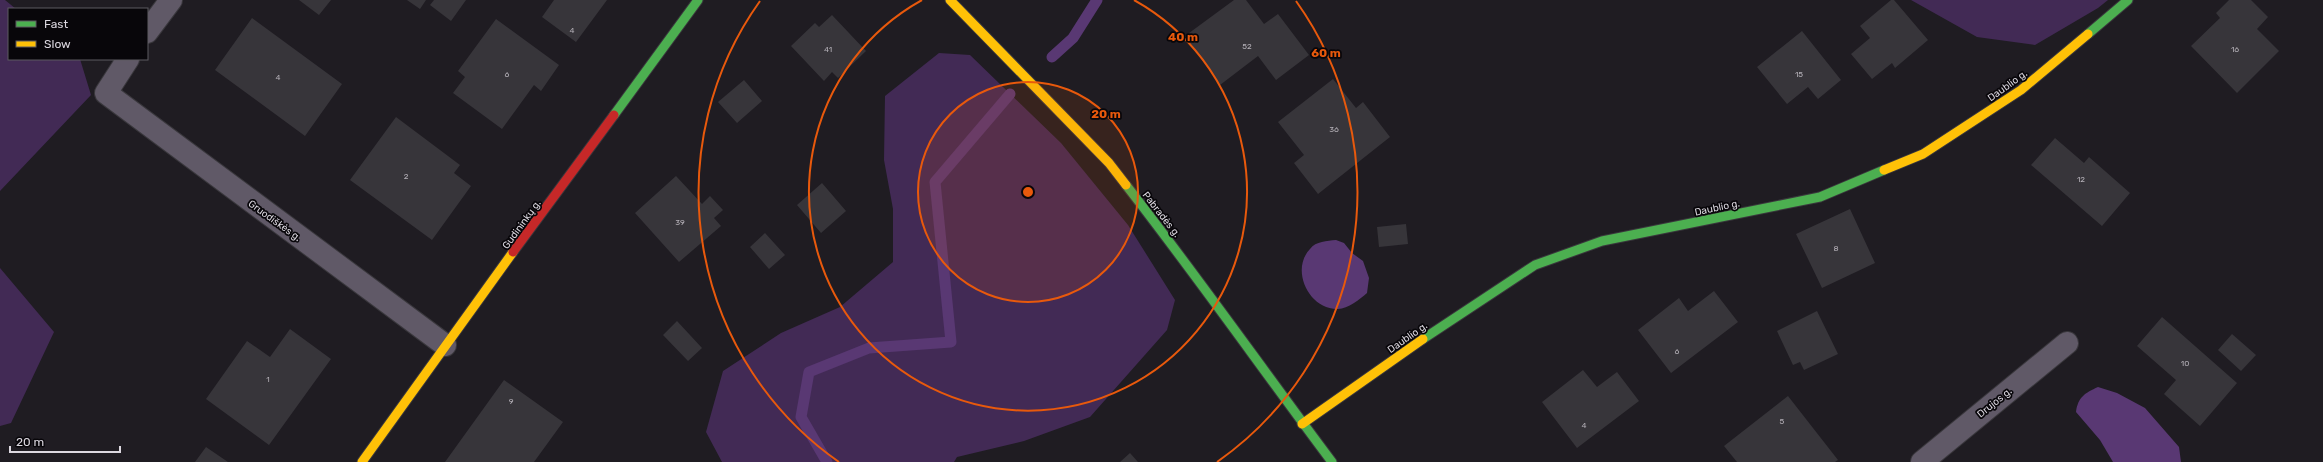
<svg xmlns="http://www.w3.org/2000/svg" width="2323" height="462" viewBox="0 0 2323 462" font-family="Rubik,sans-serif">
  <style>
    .green { fill: #422a55 }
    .water { fill: #593873 }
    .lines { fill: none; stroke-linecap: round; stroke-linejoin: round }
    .stream { stroke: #593873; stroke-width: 11 }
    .building { fill: #37353a }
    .street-casing { stroke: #39373c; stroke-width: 24 }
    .fast-casing { stroke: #39373c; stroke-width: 11 }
    .slow-casing { stroke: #39373c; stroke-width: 11 }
    .jam-casing { stroke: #39373c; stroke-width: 11 }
    .street { stroke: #605967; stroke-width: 22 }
    .fast { stroke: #4caf50; stroke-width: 9 }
    .slow { stroke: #ffc107; stroke-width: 9 }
    .jam { stroke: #c62828; stroke-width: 9 }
    .ring { fill: none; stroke: #e8590c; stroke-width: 2 }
    .labels { text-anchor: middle; stroke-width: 3.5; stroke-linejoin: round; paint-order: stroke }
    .number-label { font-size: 8px; fill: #b3afb6 }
    .street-label { font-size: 10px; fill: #dcd8e0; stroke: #08060a }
    .centre { fill: #e8590c; stroke: #08060a; stroke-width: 2 }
    .ring-label { font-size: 12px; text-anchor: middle; font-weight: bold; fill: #e8590c; stroke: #08060a; stroke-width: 3.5; stroke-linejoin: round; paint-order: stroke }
  </style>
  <rect width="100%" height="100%" fill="#1f1c22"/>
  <path class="green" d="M 0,0 L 5,0 L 16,9 L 9,9 L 9,59 L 80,59 L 91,95 L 0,191 Z
    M 1911,0 L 2108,0 L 2098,8 L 2035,45 L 1977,37 Z
    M 939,53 L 970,55 L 1061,143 L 1128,225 L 1175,300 L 1167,330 L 1090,417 L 1024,441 L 957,457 L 954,462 L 722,462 L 706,432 L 723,371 L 781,333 L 840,307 L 893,262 L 893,209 L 884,160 L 885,96 Z
    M 0,268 L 54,332 L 11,423 L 0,426 Z"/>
  <path class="water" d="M 1336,240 L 1344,243 L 1352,253 L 1363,261 L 1369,278 L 1367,293 C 1360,299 1348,309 1338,309 C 1309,310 1290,270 1310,249 C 1316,241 1327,241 1336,240 Z
    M 2098,387 L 2117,393 L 2145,408 L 2179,447 L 2181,462 L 2113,462 L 2100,440 L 2076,412 C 2078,397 2085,393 2098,387 Z"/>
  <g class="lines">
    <path class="stream" d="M 1052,57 L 1073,38 L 1097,0
      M 827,462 L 801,417 L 809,372 L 869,348 L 951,342 L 935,182 L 1010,94"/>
  </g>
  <path class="building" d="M 299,0 L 331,0 L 319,15 Z
    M 407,0 L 426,0 L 420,9 Z
    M 434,0 L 466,0 L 451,21 L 430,5 Z
    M 554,0 L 607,0 L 576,42 L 542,17 Z
    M 1234,0 L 1246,0 L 1264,24 L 1278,14 L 1309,55 L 1276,80 L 1258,56 L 1220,85 L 1185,36 Z
    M 1891,0 L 1894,0 L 1928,40 L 1895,68 L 1892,63 L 1872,79 L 1851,54 L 1870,38 L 1860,26 Z
    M 2229,0 L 2251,0 L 2268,17 L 2257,29 L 2279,51 L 2237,93 L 2191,46 L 2220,18 L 2216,13 Z
    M 832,15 L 866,51 L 838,78 L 832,72 L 824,81 L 791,46 L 815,23 L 819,27 Z
    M 252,18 L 342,84 L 305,136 L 215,70 Z
    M 496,19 L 559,65 L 541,91 L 534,85 L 502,129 L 453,93 L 465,77 L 458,71 Z
    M 1802,31 L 1841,80 L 1818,99 L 1808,87 L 1787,104 L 1757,67 Z
    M 1333,79 L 1356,108 L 1363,102 L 1390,137 L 1318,194 L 1294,163 L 1304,155 L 1278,122 Z
    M 744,80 L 762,101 L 737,123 L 718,102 Z
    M 396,117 L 460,165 L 454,173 L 471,186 L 432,240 L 350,180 Z
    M 2055,138 L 2084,163 L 2089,157 L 2130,193 L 2102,226 L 2031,165 Z
    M 676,176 L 702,204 L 710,196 L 723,210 L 714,218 L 721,226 L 679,262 L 635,213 Z
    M 822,183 L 846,211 L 821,233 L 797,205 Z
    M 1850,209 L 1875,263 L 1822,288 L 1796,234 Z
    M 1406,224 L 1408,244 L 1379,247 L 1377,227 Z
    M 765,233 L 785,255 L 769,269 L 750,247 Z
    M 1714,291 L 1738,322 L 1671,373 L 1638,330 L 1679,298 L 1688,311 Z
    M 1817,311 L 1838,354 L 1804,370 L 1800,362 L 1793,365 L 1777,331 Z
    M 2162,317 L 2237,383 L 2200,426 L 2164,394 L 2176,380 L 2137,346 Z
    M 677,321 L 702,348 L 688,361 L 663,335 Z
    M 290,329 L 331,359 L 269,445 L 206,399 L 247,341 L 270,357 Z
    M 2232,334 L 2256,355 L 2241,371 L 2218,350 Z
    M 1583,370 L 1597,387 L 1617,372 L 1639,401 L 1577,448 L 1542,402 Z
    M 504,380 L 563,422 L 534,462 L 445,462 Z
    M 1788,396 L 1838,460 L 1835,462 L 1737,462 L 1724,446 Z
    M 206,447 L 228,462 L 195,462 Z
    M 1130,453 L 1138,462 L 1120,462 Z"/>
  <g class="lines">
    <defs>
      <path id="street" d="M 147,32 L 171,0
        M 128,59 L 106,93 L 445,345
        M 1922,462 L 2067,343"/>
      <path id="fast" d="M 2088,34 L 2128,0
        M 614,115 L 698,0
        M 1126,185 C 1197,276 1263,370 1332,462
        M 1423,339 L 1535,265 L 1602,241 L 1820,197 L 1884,170"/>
      <path id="slow" d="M 950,0 L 1109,163 L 1126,185
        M 1884,170 L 1923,154 L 2021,90 L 2088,34
        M 1302,424 L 1423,339
        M 362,462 L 513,252"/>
      <path id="jam" d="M 513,252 L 614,115"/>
    </defs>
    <use href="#street" class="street-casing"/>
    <use href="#fast" class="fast-casing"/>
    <use href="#slow" class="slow-casing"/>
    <use href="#jam" class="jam-casing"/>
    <use href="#street" class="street"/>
    <use href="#fast" class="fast"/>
    <use href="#slow" class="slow"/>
    <use href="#jam" class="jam"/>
  </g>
  <circle cx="1028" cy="192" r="110" fill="#e8590c" fill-opacity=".12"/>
  <g class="ring">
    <circle cx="1028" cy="192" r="110"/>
    <path d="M1134 0A219 219 0 1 1 922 0"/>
    <path d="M839 462A329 329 0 0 1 760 1M1296 1A329 329 0 0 1 1217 462"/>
  </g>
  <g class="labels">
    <g class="number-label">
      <text x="572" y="33">4</text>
      <text x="1247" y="49">52</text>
      <text x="828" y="52">41</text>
      <text x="2235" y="52">16</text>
      <text x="507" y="77">6</text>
      <text x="1799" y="77">15</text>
      <text x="278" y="80">4</text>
      <text x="1334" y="132">36</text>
      <text x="406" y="179">2</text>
      <text x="2081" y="182">12</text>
      <text x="680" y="225">39</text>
      <text x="1836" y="251">8</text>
      <text x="1677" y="354">6</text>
      <text x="2185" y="366">10</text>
      <text x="268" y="382">1</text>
      <text x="511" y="404">9</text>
      <text x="1782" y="424">5</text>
      <text x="1584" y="428">4</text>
    </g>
    <g class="street-label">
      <text transform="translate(2007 85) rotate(-36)" y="4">Daublio g.</text>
      <text transform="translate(1717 207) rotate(-12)" y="4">Daublio g.</text>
      <text transform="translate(1162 214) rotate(52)" y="4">Pabradės g.</text>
      <text transform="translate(275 220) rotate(36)" y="4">Gruodiškės g.</text>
      <text transform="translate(521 224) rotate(-54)" y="4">Gudininkų g.</text>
      <text transform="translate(1407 337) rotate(-35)" y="4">Daublio g.</text>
      <text transform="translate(1994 402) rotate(-39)" y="4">Drujos g.</text>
    </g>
  </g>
  <circle cx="1028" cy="192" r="6" class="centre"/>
  <g class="ring-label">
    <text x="1183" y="41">40 m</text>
    <text x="1326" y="57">60 m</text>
    <text x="1106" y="118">20 m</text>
  </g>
  <rect x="8" y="8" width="140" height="52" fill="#08060a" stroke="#5d5a60"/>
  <rect x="16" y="21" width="20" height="6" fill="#4caf50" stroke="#5d5a60"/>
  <text x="44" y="28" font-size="12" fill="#dcd8e0">Fast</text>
  <rect x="16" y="41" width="20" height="6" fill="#ffc107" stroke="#5d5a60"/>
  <text x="44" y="48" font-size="12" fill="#dcd8e0">Slow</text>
  <path d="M10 446v6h110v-6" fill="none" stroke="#dcd8e0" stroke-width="2"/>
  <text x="16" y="446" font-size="12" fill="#dcd8e0" stroke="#08060a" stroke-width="3" paint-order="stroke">20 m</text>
</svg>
